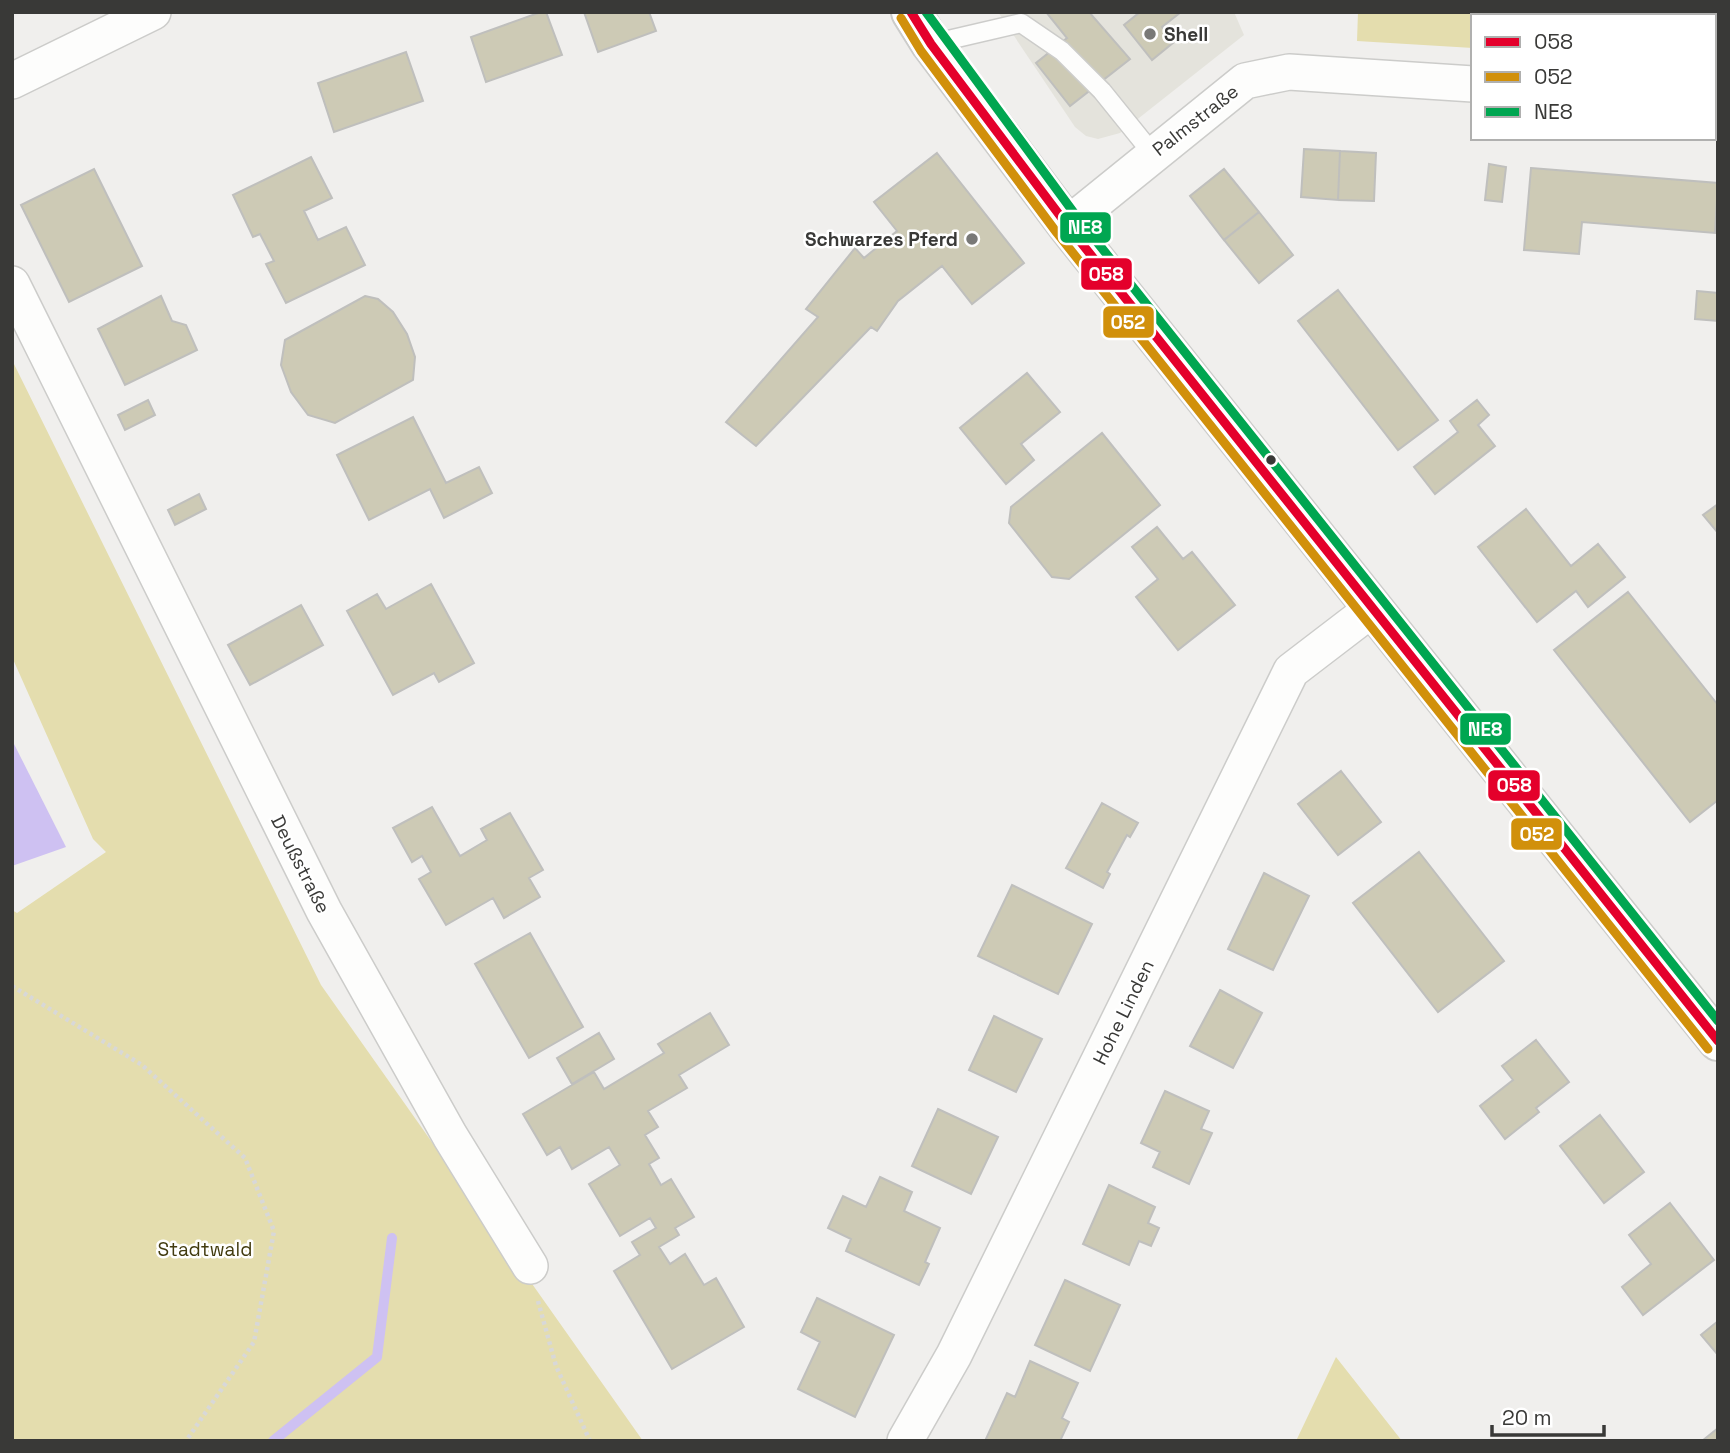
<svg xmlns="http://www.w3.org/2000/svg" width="1730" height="1453" viewBox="0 0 1730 1453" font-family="'Space Grotesk',sans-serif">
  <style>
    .built { fill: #e4e3dc }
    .green { fill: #e4ddae }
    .water { fill: #cec1f2 }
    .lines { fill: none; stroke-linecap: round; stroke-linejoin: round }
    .stream { stroke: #cec1f2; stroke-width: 10 }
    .building { fill: #cdcab5; stroke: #bfbfbd; stroke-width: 2 }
    .lane-casing { stroke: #ccccca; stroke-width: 21 }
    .street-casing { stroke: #ccccca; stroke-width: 38 }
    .secondary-casing { stroke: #ccccca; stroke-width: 42 }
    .path { stroke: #d8d8d8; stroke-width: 4.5; stroke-dasharray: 3.5 3.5; stroke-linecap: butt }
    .lane { stroke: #fdfdfc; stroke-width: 18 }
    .street { stroke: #fdfdfc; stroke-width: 35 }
    .secondary { stroke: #fdfdfc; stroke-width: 38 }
    .bus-1-casing { stroke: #fff; stroke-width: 14 }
    .bus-2-casing { stroke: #fff; stroke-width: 14 }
    .bus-3-casing { stroke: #fff; stroke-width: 14 }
    .bus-1 { stroke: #e4002b; stroke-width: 9 }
    .bus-2 { stroke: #d1900b; stroke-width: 9 }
    .bus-3 { stroke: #00a651; stroke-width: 9 }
    .poi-dot { fill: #797977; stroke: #fff; stroke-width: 2.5 }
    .bus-dot { fill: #393937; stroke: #fff; stroke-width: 2.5 }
    .labels { text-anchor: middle; stroke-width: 5; stroke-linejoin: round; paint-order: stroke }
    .poi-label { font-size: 19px; font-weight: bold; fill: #393937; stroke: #fff; text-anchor: start }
    .street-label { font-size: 19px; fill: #393937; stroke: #fff }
    .park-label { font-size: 19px; fill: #423b0f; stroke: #fff }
    .line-badge { stroke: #fff; stroke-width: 2.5 }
    .badge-label { font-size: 19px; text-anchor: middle; font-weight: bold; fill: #fff }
  </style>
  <rect width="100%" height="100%" fill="#f0efed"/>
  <path class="built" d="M 998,12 L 1234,12 L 1244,35 L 1120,133 L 1098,139 L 1086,136 L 1075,127 Z"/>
  <path class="green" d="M 1358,12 L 1718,12 L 1718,63 L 1714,63 L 1714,16 L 1473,16 L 1473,48 L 1357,41 Z
    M 12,360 L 321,985 L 643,1441 L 12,1441 L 12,910 L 17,913 L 106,852 L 93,839 L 12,657 Z
    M 1336,1357 L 1402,1441 L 1296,1441 Z"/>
  <path class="water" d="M 12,740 L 66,847 L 12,866 Z"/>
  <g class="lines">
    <path class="stream" d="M 273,1441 L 377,1357 L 392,1238"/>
  </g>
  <path class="building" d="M 541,12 L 546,12 L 562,55 L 486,82 L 471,37 Z
    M 584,12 L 649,12 L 656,31 L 598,52 Z
    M 1046,12 L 1089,12 L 1130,59 L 1070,106 L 1036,63 L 1067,38 Z
    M 1140,12 L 1181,12 L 1162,27 L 1174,42 L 1152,60 L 1124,25 Z
    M 1567,12 L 1718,12 L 1717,30 L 1714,30 L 1714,16 L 1567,16 Z
    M 406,52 L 423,101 L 334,132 L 318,83 Z
    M 1304,149 L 1340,151 L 1338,200 L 1301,197 Z
    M 1340,151 L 1376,153 L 1374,201 L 1338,200 Z
    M 937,153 L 1024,263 L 972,304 L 942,266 L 898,301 L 877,331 L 871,327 L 756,446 L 726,422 L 818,317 L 806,309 L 855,248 L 864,258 L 897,231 L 874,202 Z
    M 311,157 L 332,198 L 304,211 L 318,240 L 346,227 L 365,265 L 286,303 L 266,264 L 274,261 L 260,234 L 253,237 L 233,195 Z
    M 1489,164 L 1506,167 L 1502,202 L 1485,200 Z
    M 1531,168 L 1718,183 L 1715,233 L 1582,222 L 1579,254 L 1524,250 Z
    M 94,169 L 142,266 L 69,302 L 21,205 Z
    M 1224,169 L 1259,212 L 1224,240 L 1190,196 Z
    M 1259,212 L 1293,255 L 1259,283 L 1224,240 Z
    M 1338,290 L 1438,420 L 1398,450 L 1298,321 Z
    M 1697,291 L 1718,293 L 1718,321 L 1695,319 Z
    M 161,296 L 172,321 L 186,325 L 197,350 L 125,385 L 98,329 Z
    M 365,296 L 378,299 L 393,312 L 407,334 L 415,357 L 413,380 L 335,423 L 308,415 L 291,392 L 281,365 L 285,340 Z
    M 1027,373 L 1060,412 L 1021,444 L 1034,460 L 1006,484 L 960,428 Z
    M 148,400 L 155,415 L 125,430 L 118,415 Z
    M 1477,400 L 1489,415 L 1478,425 L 1495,446 L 1435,494 L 1414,467 L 1458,432 L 1450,421 Z
    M 413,417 L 446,483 L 479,467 L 492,493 L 444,518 L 430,489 L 369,520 L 337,455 Z
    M 1102,433 L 1160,505 L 1069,579 L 1052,577 L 1009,523 L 1011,507 Z
    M 199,494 L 206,509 L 175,525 L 168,510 Z
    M 1718,504 L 1718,533 L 1703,515 Z
    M 1526,509 L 1571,566 L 1598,544 L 1625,577 L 1588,607 L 1576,591 L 1537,622 L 1478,547 Z
    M 1157,527 L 1183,559 L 1192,552 L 1235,605 L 1178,650 L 1136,597 L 1158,579 L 1132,547 Z
    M 431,584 L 474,663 L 439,682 L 434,673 L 393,695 L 347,611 L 377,594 L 386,609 Z
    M 1628,592 L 1718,705 L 1718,800 L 1690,822 L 1554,650 Z
    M 301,605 L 323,645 L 250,685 L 228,645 Z
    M 1341,771 L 1381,822 L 1338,855 L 1298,804 Z
    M 1102,803 L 1138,823 L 1130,837 L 1127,835 L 1107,872 L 1110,874 L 1103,888 L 1066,868 Z
    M 432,807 L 460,856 L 487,840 L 481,829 L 510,813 L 543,870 L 529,878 L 540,897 L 504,918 L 493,898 L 446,925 L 419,879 L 431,872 L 422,856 L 412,862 L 393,828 Z
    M 1419,852 L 1504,961 L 1438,1012 L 1353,903 Z
    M 1264,873 L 1309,896 L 1273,970 L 1228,949 Z
    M 1012,885 L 1092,924 L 1058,994 L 978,956 Z
    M 530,933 L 583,1027 L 529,1058 L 475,964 Z
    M 1220,990 L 1262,1013 L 1233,1068 L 1190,1046 Z
    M 710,1013 L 729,1045 L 679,1075 L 687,1088 L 648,1111 L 658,1127 L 645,1135 L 659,1158 L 649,1164 L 661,1185 L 671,1179 L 694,1217 L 675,1228 L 679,1235 L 659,1247 L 670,1264 L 685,1254 L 704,1285 L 716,1278 L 744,1327 L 672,1369 L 614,1271 L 640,1255 L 632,1242 L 656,1228 L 650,1218 L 620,1236 L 589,1184 L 620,1165 L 609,1147 L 572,1169 L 560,1147 L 547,1155 L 523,1114 L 594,1072 L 604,1089 L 664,1053 L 658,1044 Z
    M 994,1016 L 1042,1039 L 1016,1092 L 969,1070 Z
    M 599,1033 L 614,1059 L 572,1084 L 557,1058 Z
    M 1536,1040 L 1569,1082 L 1536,1108 L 1539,1112 L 1505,1139 L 1480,1106 L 1513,1080 L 1502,1066 Z
    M 1165,1091 L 1209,1111 L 1201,1129 L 1212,1133 L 1189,1184 L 1153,1167 L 1160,1152 L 1141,1143 Z
    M 938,1109 L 998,1137 L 971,1194 L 912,1166 Z
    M 1600,1115 L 1644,1172 L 1604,1203 L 1560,1146 Z
    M 880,1177 L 912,1192 L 904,1211 L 940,1228 L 925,1262 L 929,1264 L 919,1285 L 846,1251 L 851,1239 L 828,1228 L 843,1196 L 866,1207 Z
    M 1109,1185 L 1155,1207 L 1148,1223 L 1159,1228 L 1151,1246 L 1139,1241 L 1129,1265 L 1083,1244 Z
    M 1670,1203 L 1714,1260 L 1643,1315 L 1622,1287 L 1651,1264 L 1629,1235 Z
    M 1065,1280 L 1120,1305 L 1090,1371 L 1035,1345 Z
    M 817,1298 L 894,1335 L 855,1417 L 798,1389 L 820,1342 L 801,1332 Z
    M 1718,1321 L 1718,1355 L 1701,1335 Z
    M 1030,1361 L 1078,1383 L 1062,1418 L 1069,1422 L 1060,1441 L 985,1441 L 1007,1393 L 1015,1397 Z
    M 1718,1428 L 1718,1441 L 1702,1441 Z"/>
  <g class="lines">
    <defs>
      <path id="lane" d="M 931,44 L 1021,23 L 1062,51 L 1102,91 L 1152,153"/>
      <path id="street" d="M 12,81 L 153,12
        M 1714,99 L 1718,100
        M 1067,225 L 1245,81 L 1289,72 L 1473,84
        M 12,284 L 324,911 L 450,1136 L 530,1266
        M 905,1441 L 954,1355 L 1291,671 L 1372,609"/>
      <path id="secondary" d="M 911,12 L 931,44 L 1067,225 L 1718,1041"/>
    </defs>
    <use href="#lane" class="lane-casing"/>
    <use href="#street" class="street-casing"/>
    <use href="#secondary" class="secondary-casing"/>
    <path class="path" d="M 12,986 L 142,1065 L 245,1158 L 274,1231 L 254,1342 L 186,1441
      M 538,1301 L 556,1366 L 590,1441"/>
    <use href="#lane" class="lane"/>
    <use href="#street" class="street"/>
    <use href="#secondary" class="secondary"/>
    <defs>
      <path id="bus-1" d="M 911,12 L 931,44 L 1067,225 L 1718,1041"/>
      <path id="bus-2" d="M 901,18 L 921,51 L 1057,233 L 1708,1049"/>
      <path id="bus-3" d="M 926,12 L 1077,217 L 1718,1021"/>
    </defs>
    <use href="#bus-1" class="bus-1-casing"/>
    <use href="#bus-2" class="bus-2-casing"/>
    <use href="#bus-3" class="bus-3-casing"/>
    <use href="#bus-1" class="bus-1"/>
    <use href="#bus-2" class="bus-2"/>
    <use href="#bus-3" class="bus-3"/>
  </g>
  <g class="poi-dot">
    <circle cx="1150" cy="34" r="7"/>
    <circle cx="972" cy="239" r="7"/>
  </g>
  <circle class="bus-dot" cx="1271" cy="460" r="6"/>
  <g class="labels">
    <g class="poi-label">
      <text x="1164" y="41">Shell</text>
      <text x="958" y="246" text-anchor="end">Schwarzes Pferd</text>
    </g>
    <g class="street-label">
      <text transform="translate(1195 120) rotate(-38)" y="7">Palmstraße</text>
      <text transform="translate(301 864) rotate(63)" y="7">Deußstraße</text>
      <text transform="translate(1123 1012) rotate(-64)" y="7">Hohe Linden</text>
    </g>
    <g class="park-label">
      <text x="205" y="1256">Stadtwald</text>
    </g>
  </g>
  <g class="line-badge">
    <rect x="1059" y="211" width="53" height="33" rx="7" fill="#00a651"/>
    <rect x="1080" y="257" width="53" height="34" rx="7" fill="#e4002b"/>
    <rect x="1102" y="305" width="53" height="34" rx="7" fill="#d1900b"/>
    <rect x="1459" y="712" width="53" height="34" rx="7" fill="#00a651"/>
    <rect x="1487" y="769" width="54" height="33" rx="7" fill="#e4002b"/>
    <rect x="1510" y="817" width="53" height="34" rx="7" fill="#d1900b"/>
  </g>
  <g class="badge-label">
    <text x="1085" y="234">NE8</text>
    <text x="1106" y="281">058</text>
    <text x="1128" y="329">052</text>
    <text x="1485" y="736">NE8</text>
    <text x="1514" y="792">058</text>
    <text x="1537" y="841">052</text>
  </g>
  <rect width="1730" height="1453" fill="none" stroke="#393937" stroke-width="28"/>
  <rect x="1471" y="14" width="245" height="126" fill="#ffffff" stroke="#b0b0af" stroke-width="2"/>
  <rect x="1485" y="37" width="35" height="10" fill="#e4002b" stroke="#b0b0af" stroke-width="2"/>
  <text x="1534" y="49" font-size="21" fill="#393937">058</text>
  <rect x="1485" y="72" width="35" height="10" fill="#d1900b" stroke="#b0b0af" stroke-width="2"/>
  <text x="1534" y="84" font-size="21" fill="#393937">052</text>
  <rect x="1485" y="107" width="35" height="10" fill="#00a651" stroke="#b0b0af" stroke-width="2"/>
  <text x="1534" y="119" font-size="21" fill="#393937">NE8</text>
  <path d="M1492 1425v10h112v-10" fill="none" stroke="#393937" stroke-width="3.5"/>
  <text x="1502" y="1425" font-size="21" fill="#393937" stroke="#ffffff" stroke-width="5" paint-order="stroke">20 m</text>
</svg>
